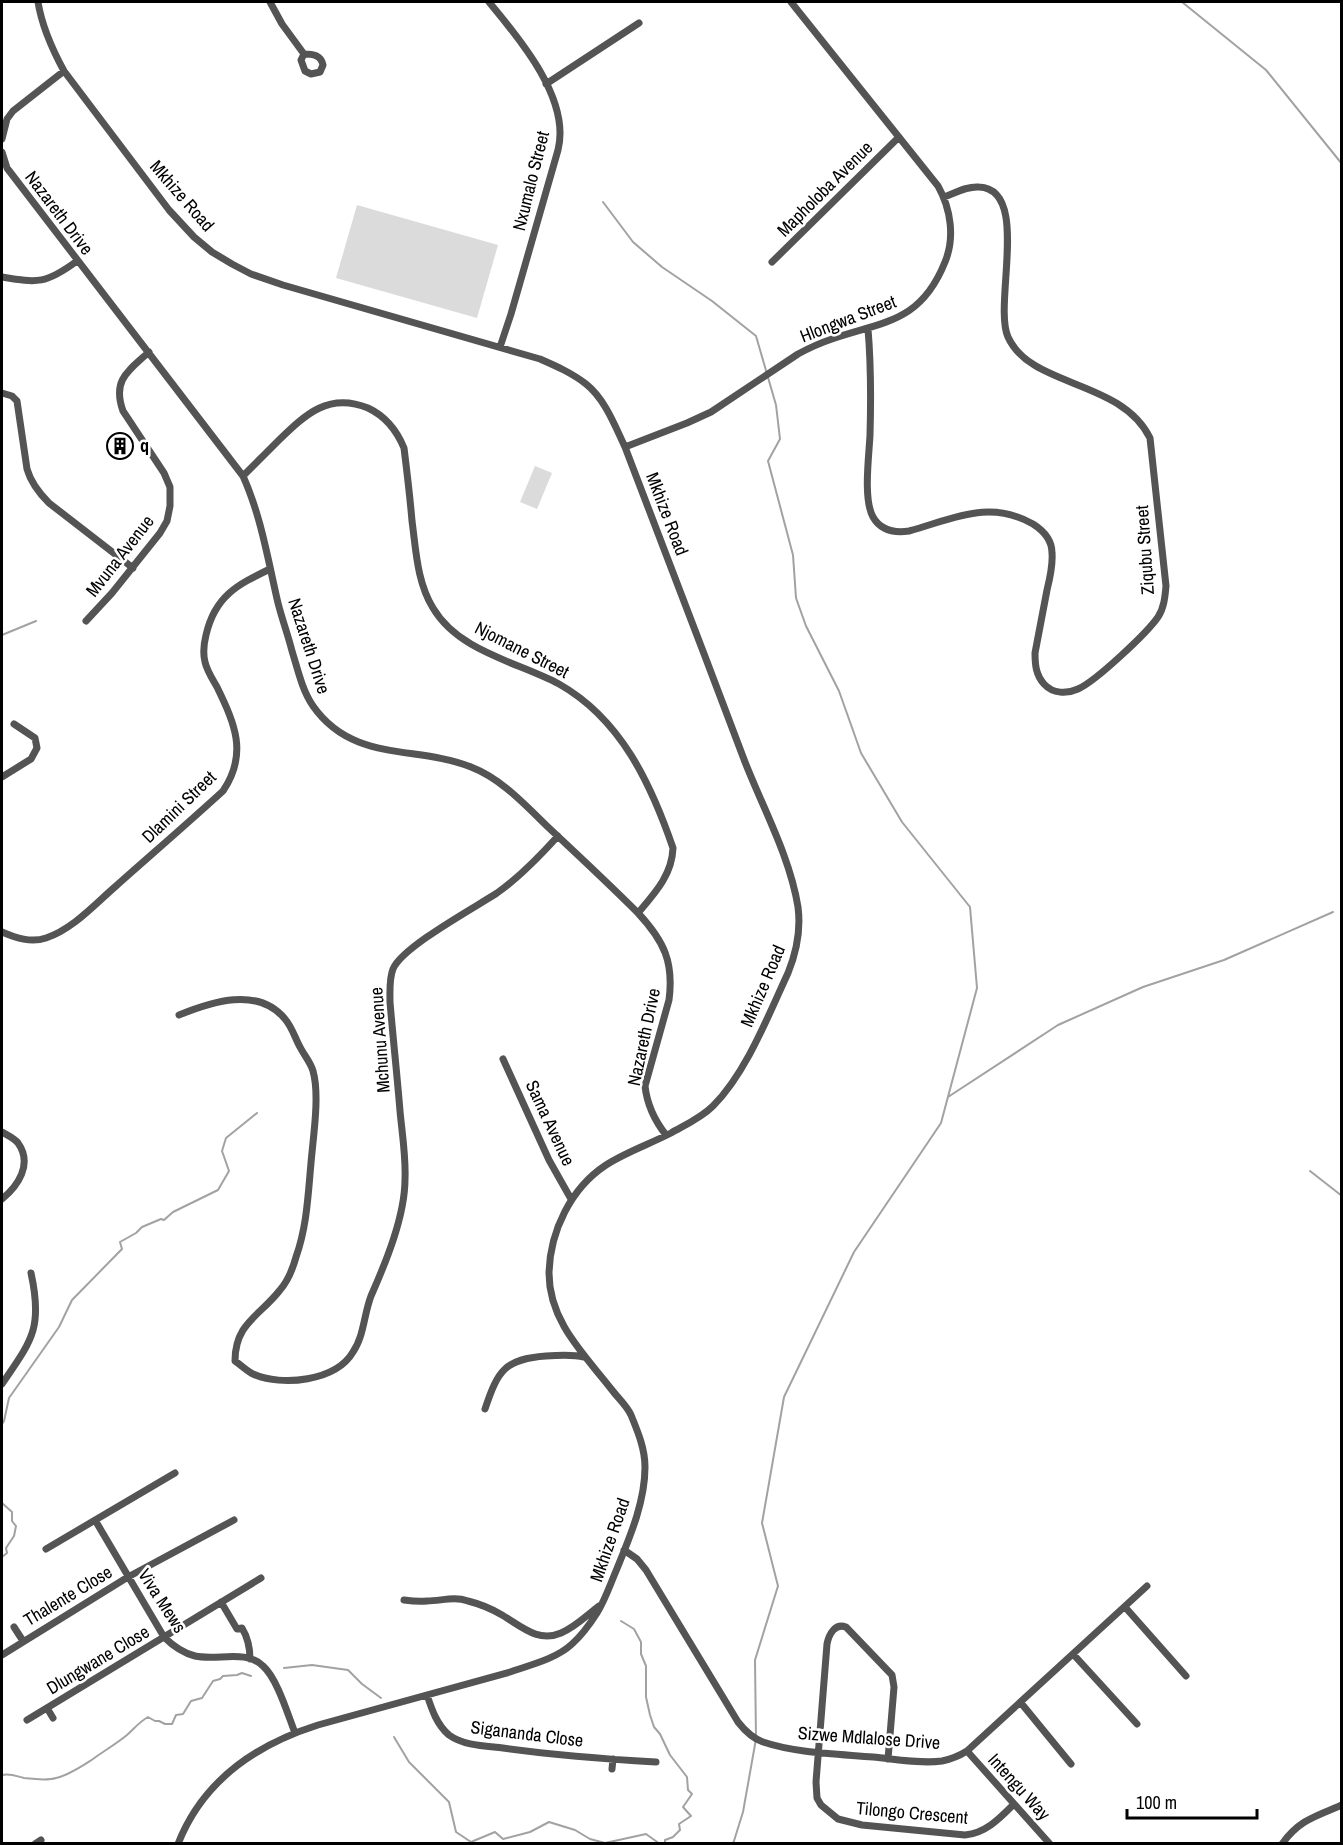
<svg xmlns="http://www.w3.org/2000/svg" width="1343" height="1845" viewBox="0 0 1343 1845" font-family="'Archivo Narrow',sans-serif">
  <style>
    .pitch { fill: #dbdbdb }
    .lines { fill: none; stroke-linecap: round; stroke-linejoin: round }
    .stream { stroke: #a2a2a2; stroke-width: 2 }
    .minor { stroke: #545454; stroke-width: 7 }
    .labels { text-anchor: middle; stroke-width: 5; stroke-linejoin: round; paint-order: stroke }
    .street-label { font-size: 18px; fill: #000; stroke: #fff }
    .poi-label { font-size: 18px; font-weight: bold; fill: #000; stroke: #fff; text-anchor: start }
  </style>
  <rect width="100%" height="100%" fill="#fff"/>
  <path class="pitch" d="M 357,205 L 498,245 L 477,318 L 336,278 Z
    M 535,466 L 552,473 L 537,509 L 520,502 Z"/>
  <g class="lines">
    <path class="stream" d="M 1182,2 L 1266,70 L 1342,164
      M 603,202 L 633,242 L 662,267 L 712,301 L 756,336 L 776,405 L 780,439 L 768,461 L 793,555 L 796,598 L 806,626 L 839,691 L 861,753 L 902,822 L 970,907 L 977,988 L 941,1123 L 854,1252 L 784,1397 L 762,1523 L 778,1586 L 755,1660 L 756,1739 L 743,1812 L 733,1844
      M 2,635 L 36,621
      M 948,1097 L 1058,1025 L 1143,987 L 1224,960 L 1333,912
      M 1310,1171 L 1342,1196
      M 2,1424 L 4,1421 L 9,1398 L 59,1327 L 72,1300 L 122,1249 L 120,1242 L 136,1233 L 142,1227 L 161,1219 L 164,1220 L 173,1212 L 218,1190 L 229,1171 L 222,1151 L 226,1138 L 257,1113
      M 2,1503 L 12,1512 L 12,1521 L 16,1526 L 14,1536 L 6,1548 L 7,1553 L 2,1557
      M 621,1621 L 634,1629 L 641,1642 L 641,1654 L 646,1666 L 646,1697 L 650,1715 L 654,1727 L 660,1734 L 670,1755 L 687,1777 L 688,1790 L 692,1794 L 683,1807 L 691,1816 L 679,1824 L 680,1830 L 673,1837 L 665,1840 L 665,1844
      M 284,1668 L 312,1665 L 348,1670 L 362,1684 L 381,1698
      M 394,1737 L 409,1762 L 449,1802 L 456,1832 L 471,1842 L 495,1832 L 503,1839 L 530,1832 L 549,1822 L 575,1830 L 590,1839 L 605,1843 L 646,1834 L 660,1844
      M 2,1775 C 10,1773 16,1776 24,1778 C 33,1779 47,1781 56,1778 C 69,1775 82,1766 93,1759 C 104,1751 116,1744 127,1735 C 134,1729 139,1722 148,1717 L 155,1721 L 159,1721 L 165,1724 L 172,1724 L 176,1715 L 183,1714 L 191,1701 L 202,1698 L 213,1681 L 220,1679 L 223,1676 L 237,1675 L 242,1673 L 251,1676"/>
    <path class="minor" d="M 38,2 C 42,27 52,49 64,71 L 169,210 L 194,237 L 212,252 L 232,264 L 251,274 L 283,285 L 540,359 C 556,366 572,373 586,384 C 605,399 615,426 625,447 C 666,552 705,657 745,762 C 763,808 790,857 798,907 C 801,930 797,951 788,973 C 768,1016 746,1073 713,1106 C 701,1118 685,1125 671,1133 C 650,1144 626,1152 606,1165 C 571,1188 550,1231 549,1273 C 549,1322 585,1355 612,1390 C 618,1398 627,1406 631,1415 C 638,1432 645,1449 645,1467 C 645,1503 629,1539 616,1571 C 610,1585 605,1600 597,1613 C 590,1624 582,1635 572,1644 C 556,1659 530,1665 510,1672 L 318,1725 C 255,1745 203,1780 178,1844
      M 270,2 L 282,24 L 304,54 C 313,54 321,55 323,65 L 320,72 L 311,74 L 305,71 L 301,60 L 304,54
      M 489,2 C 519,38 571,99 558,150 L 511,314 L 500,347
      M 546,84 L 639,23
      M 2,139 L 7,119 L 13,111 L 64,71
      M 2,152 L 7,168 L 243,476 C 261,516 268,560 278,603 C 282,619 288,635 292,651 C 298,670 302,690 313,706 C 353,763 416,745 471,767 C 502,779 525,805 549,828 C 579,856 609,884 638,913 C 664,941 674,962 669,1000 L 645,1086 C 647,1104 655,1121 666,1135
      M 772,262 L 899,137
      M 2,277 C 38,283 46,284 77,261
      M 868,329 C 871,364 871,400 870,435 C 869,456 863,499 873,517 C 881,531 895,533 909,531 C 953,519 989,499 1033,524 C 1044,531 1052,540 1052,553 C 1053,565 1050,578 1047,590 C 1043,611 1039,632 1035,653 C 1035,665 1036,675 1044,684 C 1053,694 1067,694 1078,689 C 1096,681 1147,633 1158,617 C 1164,608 1165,597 1166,586 L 1150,438 C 1121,379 1031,388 1008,337 C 993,304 1031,189 979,187 C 967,186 955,193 944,197
      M 2,393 L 12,396 L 17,401 L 27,469 C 31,483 39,493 49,503 L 133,568
      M 625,447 L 687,423 L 711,412 L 798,354 C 809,348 820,343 832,339 C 885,321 921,322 945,262 C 955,238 951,209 938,186 L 791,2
      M 243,476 C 255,464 267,452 279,440 C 306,414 329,392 368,408 C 385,416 397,431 404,448 C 407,472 410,497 412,521 C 416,550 417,582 433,608 C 459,652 518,662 559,684 C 621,719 651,784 673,848 C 672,875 655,893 638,913
      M 86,621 L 112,593 L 160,533 L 167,521 L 170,506 L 170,487 L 164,473 L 123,411 C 112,380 128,371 149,352
      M 2,777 L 31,759 L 37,748 L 35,738 L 14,724
      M 2,932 C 16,938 31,943 46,938 C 73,929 95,904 116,886 C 152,854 188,823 223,791 C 248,754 235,724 217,687 C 213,680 207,671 205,662 C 203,654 204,643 206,635 C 215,596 237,585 270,569
      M 179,1015 C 211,1002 258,986 285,1019 C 292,1027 295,1038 300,1047 C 304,1055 311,1063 313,1071 C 320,1095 313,1138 311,1163 C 308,1195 307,1226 296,1257 C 293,1268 287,1282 280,1290 C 260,1316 235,1323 235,1361 C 241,1365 247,1371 253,1374 C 282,1387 336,1381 353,1352 C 364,1336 364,1314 371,1296 C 386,1262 405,1216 405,1179 C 406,1156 402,1133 400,1111 C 397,1074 393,1038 390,1002 C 390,991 389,979 393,969 C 402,947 474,908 497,893 C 520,877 539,857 558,836
      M 503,1059 L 549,1160 L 571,1199
      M 2,1132 C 7,1135 14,1138 18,1143 C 33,1164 18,1186 2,1199
      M 2,1384 C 32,1340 43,1328 31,1273
      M 485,1409 C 498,1370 505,1359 546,1356 C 559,1355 572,1354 584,1357
      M 95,1520 L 164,1637 C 173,1646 183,1653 195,1656 C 217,1661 246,1649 263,1666 C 277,1678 288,1715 295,1733
      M 46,1549 L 175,1473
      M 624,1550 L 637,1559 L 646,1570 L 738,1722 C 745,1731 752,1738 763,1742 C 795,1753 838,1754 873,1757 C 895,1759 920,1764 942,1761 C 952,1759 959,1756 967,1751 L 1147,1586
      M 404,1600 C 411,1601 419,1602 427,1601 C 441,1601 454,1596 468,1601 C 480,1604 492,1609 502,1615 C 521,1626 538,1643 561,1633 C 575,1627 586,1616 599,1606
      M 221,1602 L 237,1629 L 242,1628 C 248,1638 250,1647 250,1659
      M 1125,1607 L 1186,1676
      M 14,1627 L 23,1641
      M 1073,1654 L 1137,1724
      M 2,1655 L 128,1577 L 234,1520
      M 427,1695 C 432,1710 437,1725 449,1735 C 464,1746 486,1746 503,1748 C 554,1755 605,1759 656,1762
      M 1021,1703 L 1071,1764
      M 47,1708 L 53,1718
      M 27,1720 L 261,1578
      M 967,1751 L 1050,1844
      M 888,1759 L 894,1687 L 892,1675 L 846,1627 C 835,1623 829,1634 827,1644 L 816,1782 L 817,1798 L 821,1805 L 838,1819 L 862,1825 L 965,1835 C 986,1833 1000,1818 1014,1804
      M 612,1769 L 613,1759
      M 35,1844 L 41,1840
      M 1282,1844 C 1299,1820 1316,1816 1342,1805"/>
  </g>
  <defs>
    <symbol id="building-ring" viewBox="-11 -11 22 22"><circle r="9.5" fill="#fff" stroke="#000" stroke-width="1.5"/><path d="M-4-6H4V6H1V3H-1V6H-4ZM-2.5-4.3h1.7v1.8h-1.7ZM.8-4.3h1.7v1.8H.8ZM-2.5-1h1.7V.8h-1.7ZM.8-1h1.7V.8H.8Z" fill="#000"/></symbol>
  </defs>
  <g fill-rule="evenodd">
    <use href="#building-ring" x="105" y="431" width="30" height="30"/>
  </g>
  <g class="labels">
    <g class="street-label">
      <text transform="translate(531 181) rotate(-76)" y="6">Nxumalo Street</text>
      <text transform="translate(825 189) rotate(-45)" y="6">Mapholoba Avenue</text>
      <text transform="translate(182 196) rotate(49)" y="6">Mkhize Road</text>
      <text transform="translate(59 213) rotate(53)" y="6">Nazareth Drive</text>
      <text transform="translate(848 319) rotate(-21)" y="6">Hlongwa Street</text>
      <text transform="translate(667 514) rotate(69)" y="6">Mkhize Road</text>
      <text transform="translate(1145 550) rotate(-94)" y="6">Ziqubu Street</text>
      <text transform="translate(120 556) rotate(-52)" y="6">Mvuna Avenue</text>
      <text transform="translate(309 646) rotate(72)" y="6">Nazareth Drive</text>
      <text transform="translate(522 650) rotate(27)" y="6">Njomane Street</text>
      <text transform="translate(179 807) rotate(-44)" y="6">Dlamini Street</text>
      <text transform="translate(763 986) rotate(-67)" y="6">Mkhize Road</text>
      <text transform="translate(644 1037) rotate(-78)" y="6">Nazareth Drive</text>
      <text transform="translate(380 1040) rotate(-94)" y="6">Mchunu Avenue</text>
      <text transform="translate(550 1123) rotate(65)" y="6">Sama Avenue</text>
      <text transform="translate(610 1540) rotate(-71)" y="6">Mkhize Road</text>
      <text transform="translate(68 1596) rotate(-31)" y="6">Thalente Close</text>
      <text transform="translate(162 1601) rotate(57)" y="6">Viva Mews</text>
      <text transform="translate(98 1660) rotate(-31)" y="6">Dlungwane Close</text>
      <text transform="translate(527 1734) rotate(7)" y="6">Sigananda Close</text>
      <text transform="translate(869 1738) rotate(4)" y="6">Sizwe Mdlalose Drive</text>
      <text transform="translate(1019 1787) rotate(48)" y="6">Intengu Way</text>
      <text transform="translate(912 1813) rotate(5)" y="6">Tilongo Crescent</text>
    </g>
    <g class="poi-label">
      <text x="140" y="452">q</text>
    </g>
  </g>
  <rect width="1343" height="1845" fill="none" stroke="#000000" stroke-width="6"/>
  <path d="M1127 1809v9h130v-9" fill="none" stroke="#000000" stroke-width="3"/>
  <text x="1136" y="1809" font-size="18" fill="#000000" stroke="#ffffff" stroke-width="4.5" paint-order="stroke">100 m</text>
</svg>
